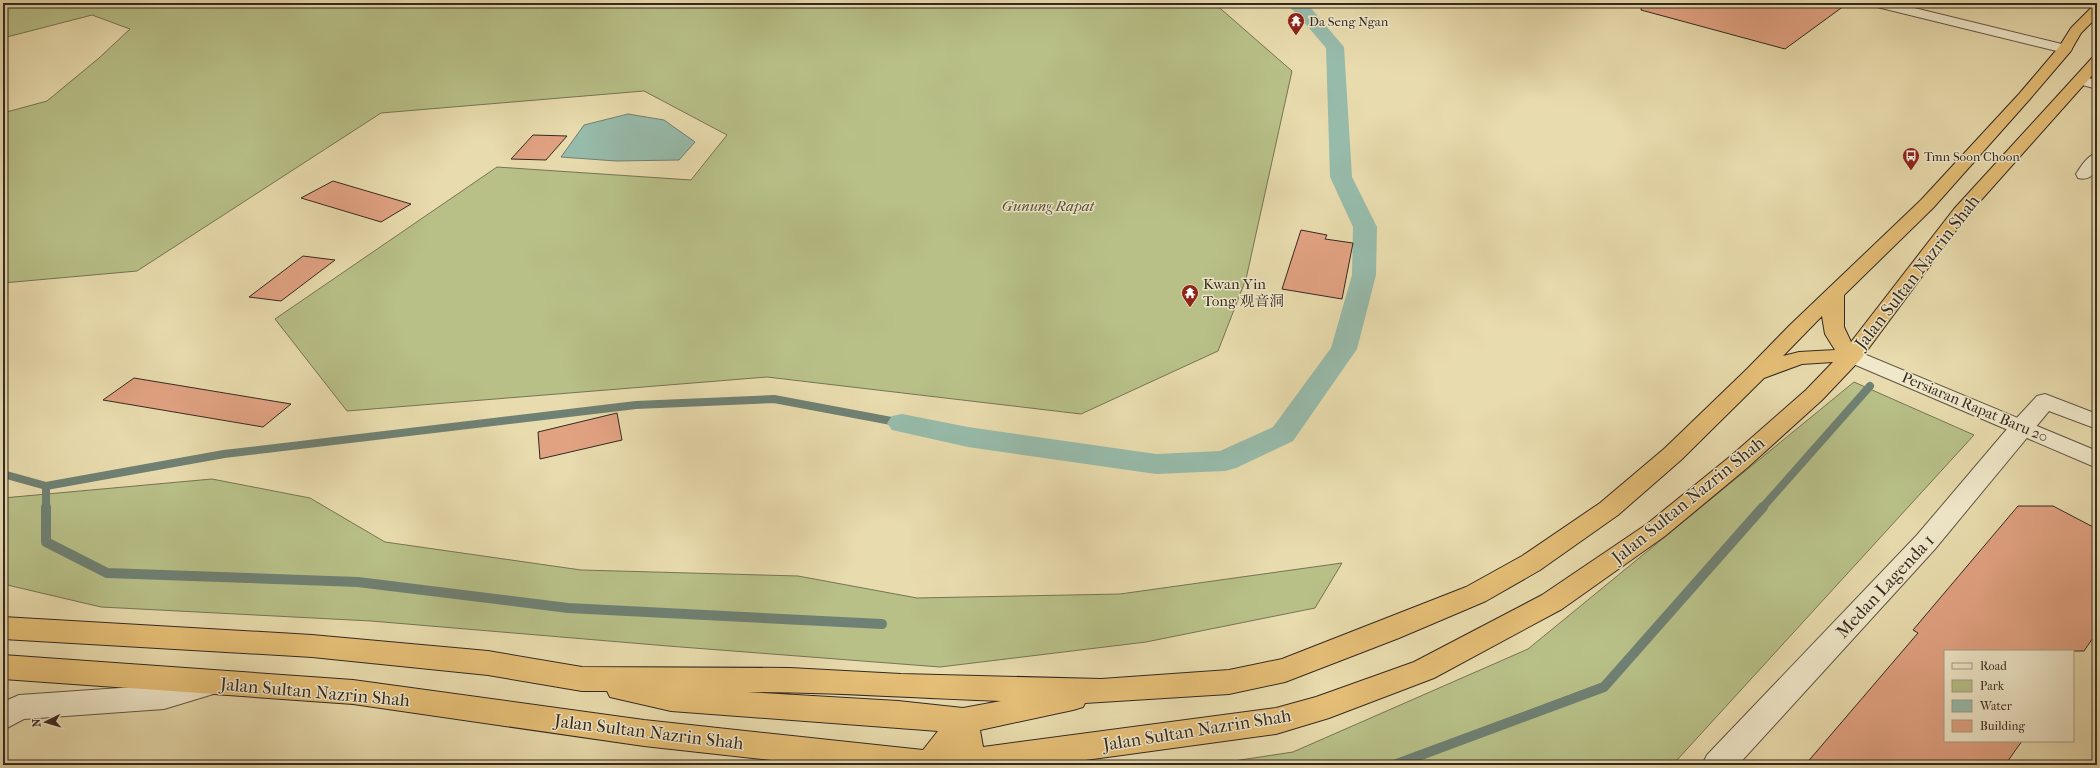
<svg xmlns="http://www.w3.org/2000/svg" width="2100" height="768" viewBox="0 0 2100 768" font-family="'IM FELL French Canon','Noto Serif SC',serif">
  <style>
    .green { fill: #b8c088; stroke: #767455 }
    .water { fill: #97bbab; stroke: #6f8174 }
    .lines { fill: none; stroke-linecap: round; stroke-linejoin: round }
    .stream-far1 { stroke: #6f8174; stroke-width: 8 }
    .stream { stroke: #6f8174; stroke-width: 10 }
    .canal { fill: #97bbab; fill-rule: evenodd }
    .building { fill: #e1a282; stroke: #342922 }
    .minor-casing { stroke: #615645; stroke-width: 2 }
    .tertiary-casing { stroke: #615645; stroke-width: 2 }
    .trunk-casing { stroke: #342922; stroke-width: 2 }
    .minor { fill: #f0e8ca; fill-rule: evenodd }
    .tertiary { fill: #f0e8ca; fill-rule: evenodd }
    .trunk { fill: #e4be76; fill-rule: evenodd }
    .labels { text-anchor: middle; stroke-width: 3; stroke-linejoin: round; paint-order: stroke }
    .far-poi-label { font-size: 13px; fill: #342922; stroke: #f0e8ca; text-anchor: start }
    .park-label { font-size: 15px; font-style: italic; fill: #554f3c; stroke: #f0e8ca }
    .poi-label { font-size: 15px; fill: #342922; stroke: #f0e8ca; text-anchor: start }
    .street-label { font-size: 15px; fill: #342922; stroke: #f0e8ca }
    .near-street-label { font-size: 18px; fill: #342922; stroke: #f0e8ca }
  </style>
  <rect width="100%" height="100%" fill="#e8dbad"/>
  <filter id="stains"><feTurbulence type="fractalNoise" baseFrequency=".005" numOctaves="4"/><feColorMatrix values="0 0 0 0 .2 0 0 0 0 .09 0 0 0 0 .02 0 0 0 .5 -.17"/></filter>
  <radialGradient id="worn" r=".72"><stop offset=".6" stop-color="#630" stop-opacity="0"/><stop offset="1" stop-color="#630" stop-opacity=".3"/></radialGradient>
  <path class="green" d="M 3,3 L 1214,3 L 1292,71 L 1246,279 L 1218,351 L 1081,414 L 767,377 L 347,411 L 275,319 L 497,167 L 691,180 L 727,135 L 644,91 L 381,113 L 137,271 L 3,283 L 3,113 L 47,101 L 99,58 L 130,29 L 92,15 L 3,38 Z
    M 1854,382 L 1974,435 L 1677,760 L 1666,765 L 1207,765 L 1293,752 L 1528,649 Z
    M 212,479 L 310,498 L 385,542 L 581,570 L 798,576 L 917,598 L 1120,594 L 1342,563 L 1315,608 L 1146,642 L 940,667 L 668,646 L 371,621 L 101,607 L 3,584 L 3,498 Z"/>
  <path class="water" d="M 628,114 L 664,120 L 695,142 L 679,160 L 616,161 L 561,157 L 584,125 Z"/>
  <g class="lines">
    <path class="stream-far1" d="M 3,474 L 46,486 L 224,454 L 636,405 L 774,399 L 902,423
      M 46,486 L 46,508
      M 1762,508 L 1870,386"/>
    <path class="stream" d="M 46,507 L 46,542 L 107,573 L 358,582 L 568,608 L 882,624
      M 1394,765 L 1604,687 L 1763,507"/>
    <path class="canal" d="M 1285,3 L 1304,3 L 1310,7 L 1344,47 L 1352,177 L 1377,227 L 1376,275 L 1357,349 L 1293,441 L 1236,468 L 1225,471 L 1156,474 L 968,447 L 892,430 L 887,423 L 892,416 L 902,414 L 968,427 L 1156,454 L 1220,451 L 1273,427 L 1331,348 L 1352,275 L 1353,227 L 1330,177 L 1326,48 L 1298,15 Z"/>
  </g>
  <path class="building" d="M 1642,3 L 1848,3 L 1785,49 L 1641,10 Z
    M 533,135 L 567,136 L 546,160 L 511,159 Z
    M 333,181 L 360,189 L 411,204 L 381,222 L 301,198 Z
    M 1301,230 L 1327,235 L 1325,239 L 1353,243 L 1342,299 L 1282,289 Z
    M 303,256 L 335,260 L 281,301 L 249,297 Z
    M 134,378 L 291,404 L 263,427 L 103,400 Z
    M 617,413 L 622,440 L 540,459 L 538,432 Z
    M 2018,506 L 2053,506 L 2097,529 L 2097,632 L 2084,651 L 1945,651 L 1945,741 L 2022,741 L 2005,765 L 1805,765 L 1918,633 L 1913,630 Z"/>
  <g class="lines">
    <defs>
      <path id="minor" d="M 1872,3 L 1894,3 L 2070,46 L 2072,49 L 2070,52 L 2065,53 L 1873,6 Z
        M 2080,76 L 2097,80 L 2097,89 L 2075,83 L 2073,80 L 2075,77 Z
        M 2097,153 C 2097,166 2096,182 2078,178 L 2076,174 C 2081,166 2088,155 2097,153 Z
        M 2045,394 L 2097,414 L 2097,429 L 2049,411 L 1935,549 L 1738,765 L 1702,765 L 1707,755 L 1917,535 L 2013,422 L 2037,396 Z
        M 210,672 L 220,676 L 225,684 L 220,692 L 164,709 L 24,719 L 3,730 L 3,702 L 19,695 L 164,685 Z"/>
      <path id="tertiary" d="M 1852,349 L 2097,451 L 2097,468 L 1844,360 L 1841,355 L 1844,350 Z"/>
      <path id="trunk" d="M 2097,6 L 2097,17 L 2081,33 L 2070,52 L 2029,100 L 1933,208 L 1844,295 L 1844,327 L 1851,342 L 1954,209 L 2092,58 L 2097,57 L 2097,70 L 1966,217 L 1860,360 L 1822,400 L 1748,467 L 1665,536 L 1562,609 L 1434,678 L 1329,718 L 1276,734 L 1049,765 L 816,765 L 644,746 L 353,704 L 3,679 L 3,655 L 353,680 L 644,720 L 923,750 L 938,731 L 671,711 L 610,697 L 607,691 L 582,691 L 488,675 L 312,657 L 3,639 L 3,617 L 312,635 L 488,651 L 582,667 L 790,668 L 901,674 L 1101,679 L 1229,670 L 1282,659 L 1466,587 L 1522,556 L 1600,503 L 1665,448 L 1747,369 L 1790,325 L 1921,200 L 2019,94 L 2059,47 L 2071,28 L 2092,7 ZM 1822,316 L 1825,334 L 1835,350 L 1799,352 L 1783,356 ZM 1833,362 L 1806,390 L 1732,455 L 1647,524 L 1542,595 L 1414,662 L 1316,697 L 1276,708 L 983,747 L 980,730 L 1073,710 L 1083,707 L 1085,703 L 1229,694 L 1285,682 L 1399,638 L 1486,601 L 1540,570 L 1618,515 L 1681,460 L 1764,378 L 1802,364 ZM 747,692 C 831,692 916,698 1001,701 L 963,708 L 898,701 Z"/>
    </defs>
    <use href="#minor" class="minor-casing"/>
    <use href="#tertiary" class="tertiary-casing"/>
    <use href="#trunk" class="trunk-casing"/>
    <use href="#minor" class="minor"/>
    <use href="#tertiary" class="tertiary"/>
    <use href="#trunk" class="trunk"/>
  </g>
  <defs>
    <symbol id="temple-pin" viewBox="-11 -11 22 30"><path d="M0 17L-7.5 6A9.5 9.5 0 1 1 7.5 6Z" fill="#8f2418" stroke="#f0e8ca"/><path d="M0-6L5-2H3V0L6.5 2.5H4V6H1.5V3h-3V6H-4V2.5H-6.5L-3 0V-2H-5Z" fill="#fff"/></symbol>
    <symbol id="bus-pin" viewBox="-11 -11 22 30"><path d="M0 17L-7.5 6A9.5 9.5 0 1 1 7.5 6Z" fill="#8f2418" stroke="#f0e8ca"/><path d="M-5-6H5V4H4V6H2V4H-2V6H-4V4H-5ZM-3.5-4V0h7V-4ZM-3.5 1.2v1.5H-2V1.2ZM2 1.2v1.5H3.5V1.2Z" fill="#fff"/></symbol>
  </defs>
  <g fill-rule="evenodd">
    <use href="#temple-pin" x="1286" y="11" width="20" height="27"/>
    <use href="#bus-pin" x="1901" y="146" width="20" height="27"/>
    <use href="#temple-pin" x="1180" y="283" width="20" height="27"/>
  </g>
  <g class="labels">
    <g class="far-poi-label">
      <text x="1309" y="26">Da Seng Ngan</text>
      <text x="1924" y="161">Tmn Soon Choon</text>
    </g>
    <g class="park-label">
      <text x="1048" y="211">Gunung Rapat</text>
    </g>
    <g class="poi-label">
      <text x="1203" y="289">Kwan Yin<tspan x="1203" dy="17">Tong 观音洞</tspan></text>
    </g>
    <g class="street-label">
      <text transform="translate(1975 407) rotate(23)" y="5">Persiaran Rapat Baru 20</text>
    </g>
    <g class="near-street-label">
      <text transform="translate(1917 272) rotate(-52)" y="6">Jalan Sultan Nazrin Shah</text>
      <text transform="translate(1688 500) rotate(-39)" y="6">Jalan Sultan Nazrin Shah</text>
      <text transform="translate(1885 586) rotate(-47)" y="6">Medan Lagenda 1</text>
      <text transform="translate(315 692) rotate(5)" y="6">Jalan Sultan Nazrin Shah</text>
      <text transform="translate(1197 730) rotate(-9)" y="6">Jalan Sultan Nazrin Shah</text>
      <text transform="translate(649 732) rotate(7)" y="6">Jalan Sultan Nazrin Shah</text>
    </g>
  </g>
  <rect width="2100" height="768" fill="none" stroke="#e8dbad" stroke-width="16"/>
  <rect x="4" y="4" width="2092" height="760" fill="none" stroke="#342922" stroke-width="2"/>
  <rect x="8" y="8" width="2084" height="752" fill="none" stroke="#342922"/>
  <rect x="1944" y="650" width="130" height="92" fill="#f0e8ca" stroke="#a59c87"/>
  <rect x="1952" y="663" width="20" height="6" fill="#f0e8ca" stroke="#a59c87"/>
  <text x="1980" y="670" font-size="12" fill="#342922">Road</text>
  <rect x="1952" y="680" width="20" height="12" fill="#b8c088" stroke="#a59c87"/>
  <text x="1980" y="690" font-size="12" fill="#342922">Park</text>
  <rect x="1952" y="700" width="20" height="12" fill="#97bbab" stroke="#a59c87"/>
  <text x="1980" y="710" font-size="12" fill="#342922">Water</text>
  <rect x="1952" y="720" width="20" height="12" fill="#e1a282" stroke="#a59c87"/>
  <text x="1980" y="730" font-size="12" fill="#342922">Building</text>
  <g transform="translate(46 722) rotate(265)" stroke="#f0e8ca" stroke-width="3" paint-order="stroke">
  <path d="M0-3L7 15L0 10L-7 15Z" fill="#342922"/>
  <text y="-6" font-size="11" font-weight="bold" text-anchor="middle" fill="#342922">N</text>
  </g>
  <rect width="100%" height="100%" filter="url(#stains)"/>
  <rect width="100%" height="100%" fill="url(#worn)"/>
</svg>
